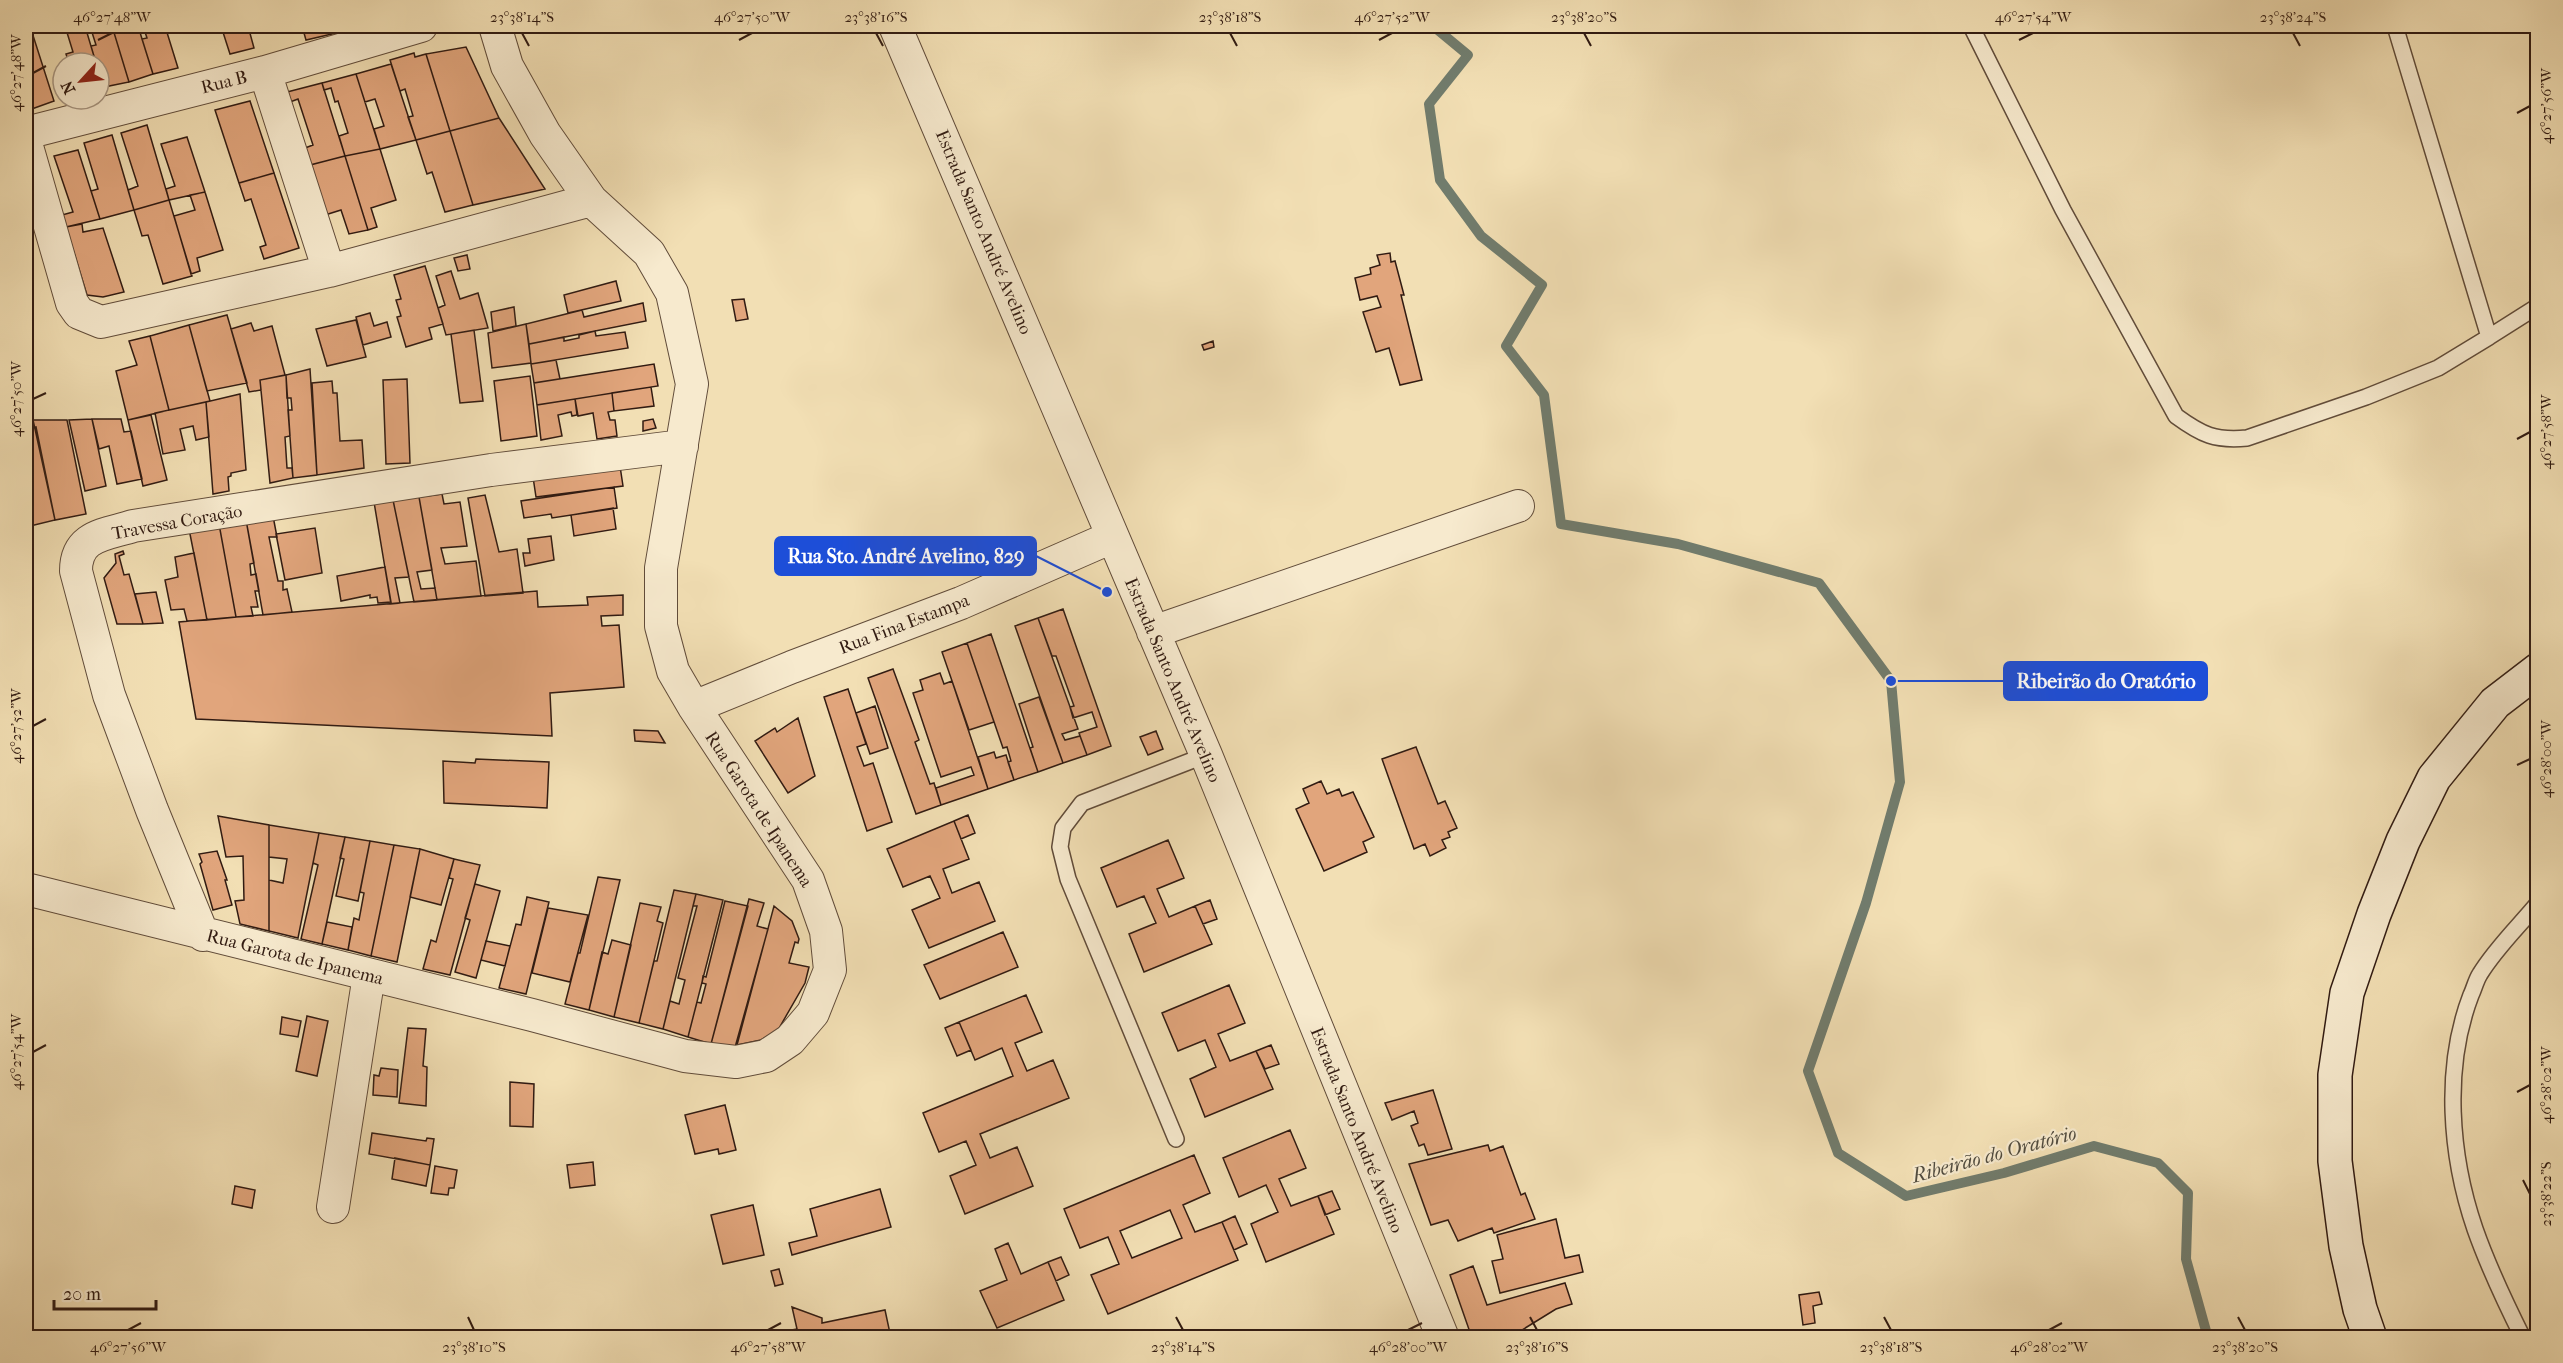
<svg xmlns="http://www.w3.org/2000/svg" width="2563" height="1363" viewBox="0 0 2563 1363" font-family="'IM FELL French Canon',serif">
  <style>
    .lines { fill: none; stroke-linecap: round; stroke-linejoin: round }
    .stream { stroke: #717c6d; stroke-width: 10 }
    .building { fill: #e1a57c; stroke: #311b12; stroke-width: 1.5; fill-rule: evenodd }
    .service-casing { stroke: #614c3a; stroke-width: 18 }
    .minor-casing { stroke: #614c3a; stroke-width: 34 }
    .secondary-casing { stroke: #311b12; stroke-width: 36 }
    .service { stroke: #f7eace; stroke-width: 15 }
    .minor { stroke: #f7eace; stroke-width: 32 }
    .secondary { stroke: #f7eace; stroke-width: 33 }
    .ticks { fill: none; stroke: #311b12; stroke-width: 2 }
    .labels { text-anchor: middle; stroke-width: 4.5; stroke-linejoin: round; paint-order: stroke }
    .street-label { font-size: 18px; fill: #311b12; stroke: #f7eace }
    .water-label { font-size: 20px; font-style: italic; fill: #514c3f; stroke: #f7eace }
    .leader { fill: none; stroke: #1d4ed8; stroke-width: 2 }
    .callout-dot { fill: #1d4ed8; stroke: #f7eace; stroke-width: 2 }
    .callout { fill: #1d4ed8; stroke: #1d4ed8; stroke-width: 2 }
    .callout-label { font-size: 20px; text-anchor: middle; font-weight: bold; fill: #fff }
    .neatline { fill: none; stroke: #311b12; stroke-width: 2 }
    .ticks-label { font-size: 15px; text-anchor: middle; fill: #311b12 }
  </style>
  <rect width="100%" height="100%" fill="#f2dfb4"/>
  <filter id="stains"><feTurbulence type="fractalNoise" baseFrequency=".00333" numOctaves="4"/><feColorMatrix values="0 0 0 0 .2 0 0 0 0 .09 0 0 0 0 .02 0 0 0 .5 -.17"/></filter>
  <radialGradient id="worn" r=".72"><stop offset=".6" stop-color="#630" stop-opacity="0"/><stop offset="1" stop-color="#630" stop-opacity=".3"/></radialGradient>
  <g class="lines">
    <path class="stream" d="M 1433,26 L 1468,55 L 1429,104 L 1440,180 L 1481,236 L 1542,285 L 1506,346 L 1544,395 L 1561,524 L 1678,544 L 1819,583 L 1891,681 L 1900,782 L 1866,903 L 1808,1071 L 1838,1153 L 1906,1196 L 2004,1173 L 2094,1146 L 2158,1163 L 2188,1193 L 2186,1259 L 2208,1338"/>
  </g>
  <path class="building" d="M 26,26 L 30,26 L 54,101 L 29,110 L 26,99 Z
    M 65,26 L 85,26 L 96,63 L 69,63 L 66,54 L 73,52 Z
    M 90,26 L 112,26 L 129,82 L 104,87 L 99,63 L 96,63 L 91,46 L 96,45 Z
    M 112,26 L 138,26 L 153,74 L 129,82 Z
    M 143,26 L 165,26 L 178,68 L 153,74 L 142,39 L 147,38 Z
    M 221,26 L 248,26 L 254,48 L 230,54 Z
    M 302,26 L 330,26 L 332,34 L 306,40 Z
    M 330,26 L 353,26 L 332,34 Z
    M 466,47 L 499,118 L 450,131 L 426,54 Z
    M 414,53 L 415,57 L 426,54 L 450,131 L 416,140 L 408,117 L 413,116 L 405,89 L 400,91 L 390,60 Z
    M 391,64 L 416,140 L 380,149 L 374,129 L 384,126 L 375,99 L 365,102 L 356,74 Z
    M 356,74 L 380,149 L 345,156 L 339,136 L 348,133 L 338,101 L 335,102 L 331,88 L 324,90 L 322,83 Z
    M 322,83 L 345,156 L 310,165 L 305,148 L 313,145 L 298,99 L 290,102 L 287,92 Z
    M 250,101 L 274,173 L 239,183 L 215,110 Z
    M 499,118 L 545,189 L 473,205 L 450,131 Z
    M 147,125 L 169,200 L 134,210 L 128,190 L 138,186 L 121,133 Z
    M 450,131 L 473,205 L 445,212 L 432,172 L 427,174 L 416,140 Z
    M 112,135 L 134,210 L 100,219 L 91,191 L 98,189 L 84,143 Z
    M 187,137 L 205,192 L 169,200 L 166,189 L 175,186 L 161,144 Z
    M 380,149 L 396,200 L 371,208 L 377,227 L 368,230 L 345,156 Z
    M 78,150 L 100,219 L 66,227 L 62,215 L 73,212 L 54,156 Z
    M 345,156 L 368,230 L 349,234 L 341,210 L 325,215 L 310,165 Z
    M 274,173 L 299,248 L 264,259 L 260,247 L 266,245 L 251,199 L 245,201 L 239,183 Z
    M 205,192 L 223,250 L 197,258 L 200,271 L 191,274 L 174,216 L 195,210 L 190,195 Z
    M 169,200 L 192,276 L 163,284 L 148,235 L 142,236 L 134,210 Z
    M 82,224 L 83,232 L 103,228 L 124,292 L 103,297 L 87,295 L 66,227 Z
    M 1390,253 L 1391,262 L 1395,261 L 1404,295 L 1401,295 L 1422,380 L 1400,385 L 1389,348 L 1376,352 L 1363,312 L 1381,307 L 1377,296 L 1360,300 L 1355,278 L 1371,274 L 1370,268 L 1380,265 L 1377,255 Z
    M 467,255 L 470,269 L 458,271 L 454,258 Z
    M 425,266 L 443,324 L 429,328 L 432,339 L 406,347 L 397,317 L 401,316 L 396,300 L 401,299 L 394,275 Z
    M 451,271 L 460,299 L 478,293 L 488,328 L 446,335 L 438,308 L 445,305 L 436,276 Z
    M 616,281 L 621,301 L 568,313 L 564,295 Z
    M 744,299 L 748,319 L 736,321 L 732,300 Z
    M 643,303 L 646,321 L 529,344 L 526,324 L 582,310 L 584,317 Z
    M 514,307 L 516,326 L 493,331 L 491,312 Z
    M 370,313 L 374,326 L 387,322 L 391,337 L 363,345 L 356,317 Z
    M 227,315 L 247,383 L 207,391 L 189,325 Z
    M 356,320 L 366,357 L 327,366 L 316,329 Z
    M 251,323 L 254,331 L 272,326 L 285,375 L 260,380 L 261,390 L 249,392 L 231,329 Z
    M 526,324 L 531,363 L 492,368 L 488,333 Z
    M 189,325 L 210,401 L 169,410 L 150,336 Z
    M 474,330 L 483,401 L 460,403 L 451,334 Z
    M 595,331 L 596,336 L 625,332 L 628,348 L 531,364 L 529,344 L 564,337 L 564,341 L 579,338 L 579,335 Z
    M 150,336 L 169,410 L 128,420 L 116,371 L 137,365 L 129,341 Z
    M 1213,341 L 1214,347 L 1204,350 L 1202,345 Z
    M 556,360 L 560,379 L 534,383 L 531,364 Z
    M 654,364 L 658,386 L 537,405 L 534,383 Z
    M 310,369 L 317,475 L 293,478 L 288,410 L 292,410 L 291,398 L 287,398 L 286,375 Z
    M 286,375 L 290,436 L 285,437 L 287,468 L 292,468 L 293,478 L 270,483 L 260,380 Z
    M 530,376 L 537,436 L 501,441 L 494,381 Z
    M 407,379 L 410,463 L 386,464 L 383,380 Z
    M 332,381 L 333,393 L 337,393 L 340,441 L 362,440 L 364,468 L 317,475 L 312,383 Z
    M 651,387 L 654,406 L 614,411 L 612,393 Z
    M 612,393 L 614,411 L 608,412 L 610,420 L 615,420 L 617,436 L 597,439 L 593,413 L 578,416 L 575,399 Z
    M 240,394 L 246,470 L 231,473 L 231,476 L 228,477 L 229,491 L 213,494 L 206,402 Z
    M 575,399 L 577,415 L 572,416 L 571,412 L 558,415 L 562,436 L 541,440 L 537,405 Z
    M 206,402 L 209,437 L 196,440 L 193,426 L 180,429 L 185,450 L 163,454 L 155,413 Z
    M 151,415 L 167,480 L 143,486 L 128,420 Z
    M 92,419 L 106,486 L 85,491 L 69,420 Z
    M 92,419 L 121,419 L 124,432 L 131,431 L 142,479 L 117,484 L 109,446 L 99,449 Z
    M 653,419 L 656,428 L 643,431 L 643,421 Z
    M 33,420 L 67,420 L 86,514 L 55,520 Z
    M 36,427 L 55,520 L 26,527 L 26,430 Z
    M 620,466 L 623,486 L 536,497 L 533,477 Z
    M 614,487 L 617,508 L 552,518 L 551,514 L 524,518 L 521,501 Z
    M 442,494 L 444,504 L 460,502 L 467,546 L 441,548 L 445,564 L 476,561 L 481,596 L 437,600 L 419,497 Z
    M 485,495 L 499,552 L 517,549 L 523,593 L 485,596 L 468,498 Z
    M 419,497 L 432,570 L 417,572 L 421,589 L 435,588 L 437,600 L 414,602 L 393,500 Z
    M 393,500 L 409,577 L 395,578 L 400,603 L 391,604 L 374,502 Z
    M 613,508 L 616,529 L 574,536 L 571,515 Z
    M 273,516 L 277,537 L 269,537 L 278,581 L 283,581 L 283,590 L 287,589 L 292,612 L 263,615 L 246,520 Z
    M 246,520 L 254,563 L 250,564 L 251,575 L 256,574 L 259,591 L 255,591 L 258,607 L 251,607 L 253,616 L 236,617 L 219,524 Z
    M 219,524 L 236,617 L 207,620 L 189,529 Z
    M 315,528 L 322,573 L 285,580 L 276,534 Z
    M 551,536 L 554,560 L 525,566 L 523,553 L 530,553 L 528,539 Z
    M 123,551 L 124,554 L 119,556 L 124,575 L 129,574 L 143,624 L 117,624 L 104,578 L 116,563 L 115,554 Z
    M 194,553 L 207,620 L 187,621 L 184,609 L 171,610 L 165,580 L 178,577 L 175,557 Z
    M 385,567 L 391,602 L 378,603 L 377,597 L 370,598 L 370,595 L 341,601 L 337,576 Z
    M 537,591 L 538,607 L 588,605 L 587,597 L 623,595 L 623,615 L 601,616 L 602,626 L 619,625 L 624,687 L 550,693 L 552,736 L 196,719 L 179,622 Z
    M 156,592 L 163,623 L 143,624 L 135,594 Z
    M 1063,609 L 1111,746 L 1087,755 L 1079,733 L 1097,727 L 1092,712 L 1073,718 L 1070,707 L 1074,706 L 1056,656 L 1052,656 L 1038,618 Z
    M 1038,618 L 1078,729 L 1062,734 L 1065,740 L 1080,736 L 1087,755 L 1063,763 L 1015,626 Z
    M 991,634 L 1038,772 L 1014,780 L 1008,762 L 1011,761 L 1007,747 L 1003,748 L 967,643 Z
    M 967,643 L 994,722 L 969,730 L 942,652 Z
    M 893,669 L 919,740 L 915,742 L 930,784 L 934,783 L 941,805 L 916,814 L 868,678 Z
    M 940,673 L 944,684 L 952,681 L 988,789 L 941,805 L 936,788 L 974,775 L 971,767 L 941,777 L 913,693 L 923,690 L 920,680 Z
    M 848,689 L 866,744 L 857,747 L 864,766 L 873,763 L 892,822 L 867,831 L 824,697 Z
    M 1039,697 L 1063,763 L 1038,772 L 1030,748 L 1033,747 L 1019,704 Z
    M 875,706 L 888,748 L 870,754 L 856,713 Z
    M 798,718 L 815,776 L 788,793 L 755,741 L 775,728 L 777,732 Z
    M 634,730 L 658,731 L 665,743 L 635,741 Z
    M 1156,731 L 1163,749 L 1148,755 L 1140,737 Z
    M 1416,747 L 1438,804 L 1445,801 L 1457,828 L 1448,832 L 1450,837 L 1442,840 L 1446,848 L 1430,856 L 1425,844 L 1414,849 L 1382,759 Z
    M 994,752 L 996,758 L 1006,755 L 1014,780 L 988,789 L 978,757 Z
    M 476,759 L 549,762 L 547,808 L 444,803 L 443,761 L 475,763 Z
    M 1321,781 L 1327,794 L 1339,789 L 1342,796 L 1353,792 L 1374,837 L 1363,842 L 1367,852 L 1324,871 L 1296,809 L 1309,803 L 1303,789 Z
    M 968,815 L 975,833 L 961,839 L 954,821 Z
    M 218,816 L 269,825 L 269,931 L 240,924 L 235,901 L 244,900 L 243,856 L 226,857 Z
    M 954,821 L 969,859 L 943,869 L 952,893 L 979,882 L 995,921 L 929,948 L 912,910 L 940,898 L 930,876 L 903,887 L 887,849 Z
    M 269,825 L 319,833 L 298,938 L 269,931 L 269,880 L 283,883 L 287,859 L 269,857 Z
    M 319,833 L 345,837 L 322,944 L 301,939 L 318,865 L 313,863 Z
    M 345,837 L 370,841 L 358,901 L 336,896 L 344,859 L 340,858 Z
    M 1168,840 L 1184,878 L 1157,889 L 1169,917 L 1195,906 L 1212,944 L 1144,972 L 1129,934 L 1156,923 L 1144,896 L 1117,907 L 1101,868 Z
    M 370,841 L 394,845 L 371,956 L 348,950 L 354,918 L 359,920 L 364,893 L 360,892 Z
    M 394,845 L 420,849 L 397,962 L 371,956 Z
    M 420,849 L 454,859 L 441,905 L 410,897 Z
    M 217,851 L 227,880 L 225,880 L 232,905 L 213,910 L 200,864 L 202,862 L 199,854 Z
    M 454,859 L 480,865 L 450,975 L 423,969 L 431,940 L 436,942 L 453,879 L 449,878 Z
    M 598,877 L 620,880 L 589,1010 L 565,1004 L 578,953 L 580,953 Z
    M 475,884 L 500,891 L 476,978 L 455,972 L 470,920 L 465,918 Z
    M 674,890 L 696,894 L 663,1029 L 639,1023 L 654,961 L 657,961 Z
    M 696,894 L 723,900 L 688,1037 L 663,1029 L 670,1001 L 679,1004 L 685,980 L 678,978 L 697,906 L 693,906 Z
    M 527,897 L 549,902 L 526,994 L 499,988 L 516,924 L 521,925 Z
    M 749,899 L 764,903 L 757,926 L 768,929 L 734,1051 L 711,1044 Z
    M 1210,900 L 1217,919 L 1203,924 L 1195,906 Z
    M 725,901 L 748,906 L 711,1044 L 688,1037 L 697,1002 L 701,1003 L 706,984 L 702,983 L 703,976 L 706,977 Z
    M 640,903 L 661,907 L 657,921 L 663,923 L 639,1023 L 614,1017 Z
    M 774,906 L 792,921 L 799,939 L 798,943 L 795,942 L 789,963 L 809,967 L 805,983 L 778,1030 L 761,1040 L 737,1045 Z
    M 548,908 L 588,915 L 570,982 L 532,973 Z
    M 327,922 L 352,927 L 348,950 L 322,944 Z
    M 1003,932 L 1018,967 L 940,999 L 924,965 Z
    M 612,940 L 631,945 L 614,1017 L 589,1010 L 602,952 L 608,954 Z
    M 486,941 L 510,946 L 505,966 L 481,960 Z
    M 1229,985 L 1245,1023 L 1218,1034 L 1230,1061 L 1256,1051 L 1273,1089 L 1205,1117 L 1190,1079 L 1216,1067 L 1205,1040 L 1178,1051 L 1162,1013 Z
    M 1026,995 L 1042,1032 L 1015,1043 L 1027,1071 L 1053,1060 L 1069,1098 L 980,1134 L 990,1158 L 1017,1147 L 1033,1186 L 965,1214 L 950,1176 L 976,1165 L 966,1141 L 939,1152 L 923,1113 L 1013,1076 L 1002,1048 L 975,1060 L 959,1022 Z
    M 307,1016 L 328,1021 L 317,1076 L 296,1071 Z
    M 282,1017 L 301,1021 L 298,1037 L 280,1034 Z
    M 959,1022 L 971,1050 L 957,1056 L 945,1028 Z
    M 408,1028 L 426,1029 L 423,1066 L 427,1067 L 426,1106 L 399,1103 Z
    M 1271,1045 L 1279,1064 L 1265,1069 L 1256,1051 Z
    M 381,1068 L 398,1070 L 397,1097 L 373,1095 L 374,1075 L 379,1076 Z
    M 510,1082 L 534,1084 L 533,1127 L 510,1126 Z
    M 1433,1090 L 1452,1149 L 1428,1155 L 1424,1144 L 1419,1146 L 1411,1126 L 1418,1123 L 1414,1111 L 1392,1120 L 1385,1103 Z
    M 725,1105 L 736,1150 L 719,1154 L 718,1149 L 695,1154 L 685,1115 Z
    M 1290,1130 L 1306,1168 L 1279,1179 L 1291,1206 L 1318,1196 L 1334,1234 L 1266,1262 L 1251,1224 L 1278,1212 L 1266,1185 L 1239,1197 L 1223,1158 Z
    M 372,1133 L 426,1141 L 427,1138 L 434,1139 L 430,1165 L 369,1154 Z
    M 1488,1145 L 1490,1151 L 1503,1146 L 1521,1195 L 1525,1193 L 1535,1219 L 1494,1233 L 1492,1228 L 1458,1241 L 1448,1220 L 1431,1225 L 1409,1164 Z
    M 1194,1155 L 1210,1193 L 1183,1205 L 1195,1232 L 1222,1222 L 1238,1260 L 1108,1314 L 1091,1275 L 1119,1264 L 1108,1237 L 1080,1248 L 1064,1209 ZM 1170,1210 L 1182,1238 L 1132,1258 L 1120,1231 Z
    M 395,1158 L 430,1165 L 426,1186 L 392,1179 Z
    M 593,1162 L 595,1185 L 570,1188 L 567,1165 Z
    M 435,1166 L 457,1170 L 454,1188 L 449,1188 L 448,1195 L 431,1193 Z
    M 235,1186 L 255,1190 L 252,1208 L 232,1204 Z
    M 880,1189 L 891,1227 L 792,1255 L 789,1243 L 817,1236 L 810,1209 Z
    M 1332,1191 L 1340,1209 L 1325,1215 L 1318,1196 Z
    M 753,1205 L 764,1255 L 723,1264 L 711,1215 Z
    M 1235,1216 L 1247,1244 L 1234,1250 L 1222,1222 Z
    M 1556,1219 L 1565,1258 L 1579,1255 L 1583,1272 L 1500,1293 L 1492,1261 L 1503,1259 L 1497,1235 Z
    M 1008,1243 L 1021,1274 L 1048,1262 L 1064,1300 L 997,1328 L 980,1291 L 1007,1280 L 995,1249 Z
    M 1061,1257 L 1069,1275 L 1056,1281 L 1048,1262 Z
    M 1473,1266 L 1487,1305 L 1565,1283 L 1572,1304 L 1556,1309 L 1509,1338 L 1472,1338 L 1450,1275 Z
    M 779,1269 L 783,1284 L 775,1286 L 771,1271 Z
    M 1819,1292 L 1822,1304 L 1813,1306 L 1815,1323 L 1803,1325 L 1799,1295 Z
    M 792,1307 L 822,1318 L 822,1323 L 885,1310 L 891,1338 L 776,1338 L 775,1333 L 797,1329 Z"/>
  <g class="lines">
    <defs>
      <path id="service" d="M 1971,26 L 2063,210 L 2176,416 C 2202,435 2215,441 2247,438 L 2366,397 L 2438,368 L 2489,337 L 2395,26
        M 2489,337 L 2538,306
        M 1176,1139 L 1068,879 L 1060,847 L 1063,828 L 1082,803 L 1206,755
        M 2523,1338 C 2505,1302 2488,1266 2475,1229 C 2450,1156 2443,1068 2471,995 C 2474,989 2476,980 2480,974 C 2495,949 2519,926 2538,903"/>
      <path id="minor" d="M 895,26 L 1206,755 L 1443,1338
        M 265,72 L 329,271
        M 26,133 L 265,72 L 421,26
        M 26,143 L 72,303 L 79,313 L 101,322 L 329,271 L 591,200
        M 1153,632 L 1518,506
        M 694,707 L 792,667 L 961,603 L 1112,537
        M 26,889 L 532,1015 L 685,1056 L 736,1062 L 766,1056 L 790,1040 L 813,1013 L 830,970 L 826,931 L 808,880 L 694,707 L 673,671 L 661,626 L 661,568 L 692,384 L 672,293 L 649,253 L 591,200 L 545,134 L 507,66 L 495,26
        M 203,935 L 152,810 L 109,695 L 76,571 C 76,535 105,535 133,526 L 491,470 L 682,446
        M 333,1207 L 369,975"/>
      <path id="secondary" d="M 2370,1338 L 2360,1309 L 2346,1246 L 2335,1161 L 2335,1075 L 2347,993 L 2374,914 L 2403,841 L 2434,778 L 2495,703 L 2538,670"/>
    </defs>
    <use href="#service" class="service-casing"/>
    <use href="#minor" class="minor-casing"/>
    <use href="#secondary" class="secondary-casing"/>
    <use href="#service" class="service"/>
    <use href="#minor" class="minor"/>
    <use href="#secondary" class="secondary"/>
  </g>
  <path class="ticks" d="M 522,33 L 529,46M 876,33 L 883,46M 1230,33 L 1237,46M 1584,33 L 1591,46M 2293,33 L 2300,46M 98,40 L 112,33M 739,40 L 752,33M 1379,40 L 1392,33M 2019,40 L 2033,33M 33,73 L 46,66M 2517,113 L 2530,106M 33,399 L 46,393M 2517,439 L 2530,432M 33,726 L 46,719M 2517,765 L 2530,759M 33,1052 L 46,1045M 2517,1092 L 2530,1085M 2523,1180 L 2530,1194M 468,1317 L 474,1330M 1176,1317 L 1183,1330M 1530,1317 L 1537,1330M 1884,1317 L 1891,1330M 2238,1317 L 2245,1330M 128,1330 L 141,1323M 768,1330 L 781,1323M 1408,1330 L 1422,1323M 2049,1330 L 2062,1323"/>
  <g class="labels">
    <g class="street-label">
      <text transform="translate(224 82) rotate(-14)" y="6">Rua B</text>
      <text transform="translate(984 232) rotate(67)" y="6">Estrada Santo André Avelino</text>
      <text transform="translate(177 522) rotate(-10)" y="6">Travessa Coração</text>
      <text transform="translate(904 624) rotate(-21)" y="6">Rua Fina Estampa</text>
      <text transform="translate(1173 680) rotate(67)" y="6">Estrada Santo André Avelino</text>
      <text transform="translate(759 809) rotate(57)" y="6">Rua Garota de Ipanema</text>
      <text transform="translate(295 957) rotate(14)" y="6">Rua Garota de Ipanema</text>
      <text transform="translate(1357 1130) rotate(68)" y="6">Estrada Santo André Avelino</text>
    </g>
    <g class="water-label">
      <text transform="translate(1994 1154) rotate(-15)" y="7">Ribeirão do Oratório</text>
    </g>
  </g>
  <path class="leader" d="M1107 592L1036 556M1891 681L2004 681"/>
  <g class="callout-dot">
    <circle cx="1107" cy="592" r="6"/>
    <circle cx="1891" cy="681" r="6"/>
  </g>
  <g class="callout">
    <rect x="775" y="537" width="261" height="38" rx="6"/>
    <rect x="2004" y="662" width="203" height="38" rx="6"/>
  </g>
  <g class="callout-label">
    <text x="906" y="563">Rua Sto. André Avelino, 829</text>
    <text x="2106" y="688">Ribeirão do Oratório</text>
  </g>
  <rect width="2563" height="1363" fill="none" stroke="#f2dfb4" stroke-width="66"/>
  <g transform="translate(81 81) rotate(243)"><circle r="28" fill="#f7eace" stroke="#a89783" stroke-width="1.5"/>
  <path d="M0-4.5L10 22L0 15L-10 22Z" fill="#8f2418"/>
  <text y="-9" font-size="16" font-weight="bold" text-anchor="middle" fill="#311b12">N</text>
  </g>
  <path d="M54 1300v9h102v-9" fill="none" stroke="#311b12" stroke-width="3"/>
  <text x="63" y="1300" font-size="18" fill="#311b12" stroke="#f7eace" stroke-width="4.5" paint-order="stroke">20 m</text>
  <rect x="33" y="33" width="2497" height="1297" class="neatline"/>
  <g class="ticks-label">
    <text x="112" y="22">46°27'48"W</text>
    <text x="522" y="22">23°38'14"S</text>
    <text x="752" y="22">46°27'50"W</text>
    <text x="876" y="22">23°38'16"S</text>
    <text x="1230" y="22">23°38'18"S</text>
    <text x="1392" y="22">46°27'52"W</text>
    <text x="1584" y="22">23°38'20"S</text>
    <text x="2033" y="22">46°27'54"W</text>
    <text x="2293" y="22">23°38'24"S</text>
    <text transform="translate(16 73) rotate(-90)" y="5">46°27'48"W</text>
    <text transform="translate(2546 106) rotate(-90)" y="5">46°27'56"W</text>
    <text transform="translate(16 399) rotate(-90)" y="5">46°27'50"W</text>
    <text transform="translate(2546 432) rotate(-90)" y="5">46°27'58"W</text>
    <text transform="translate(16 726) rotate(-90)" y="5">46°27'52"W</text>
    <text transform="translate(2546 759) rotate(-90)" y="5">46°28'00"W</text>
    <text transform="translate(16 1052) rotate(-90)" y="5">46°27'54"W</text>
    <text transform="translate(2546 1085) rotate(-90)" y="5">46°28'02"W</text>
    <text transform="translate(2546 1194) rotate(-90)" y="5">23°38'22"S</text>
    <text x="128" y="1352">46°27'56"W</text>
    <text x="474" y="1352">23°38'10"S</text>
    <text x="768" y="1352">46°27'58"W</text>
    <text x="1183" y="1352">23°38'14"S</text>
    <text x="1408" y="1352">46°28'00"W</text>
    <text x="1537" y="1352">23°38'16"S</text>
    <text x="1891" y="1352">23°38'18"S</text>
    <text x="2049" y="1352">46°28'02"W</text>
    <text x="2245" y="1352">23°38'20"S</text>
  </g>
  <rect width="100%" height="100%" filter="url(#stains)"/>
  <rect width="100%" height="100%" fill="url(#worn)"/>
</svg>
